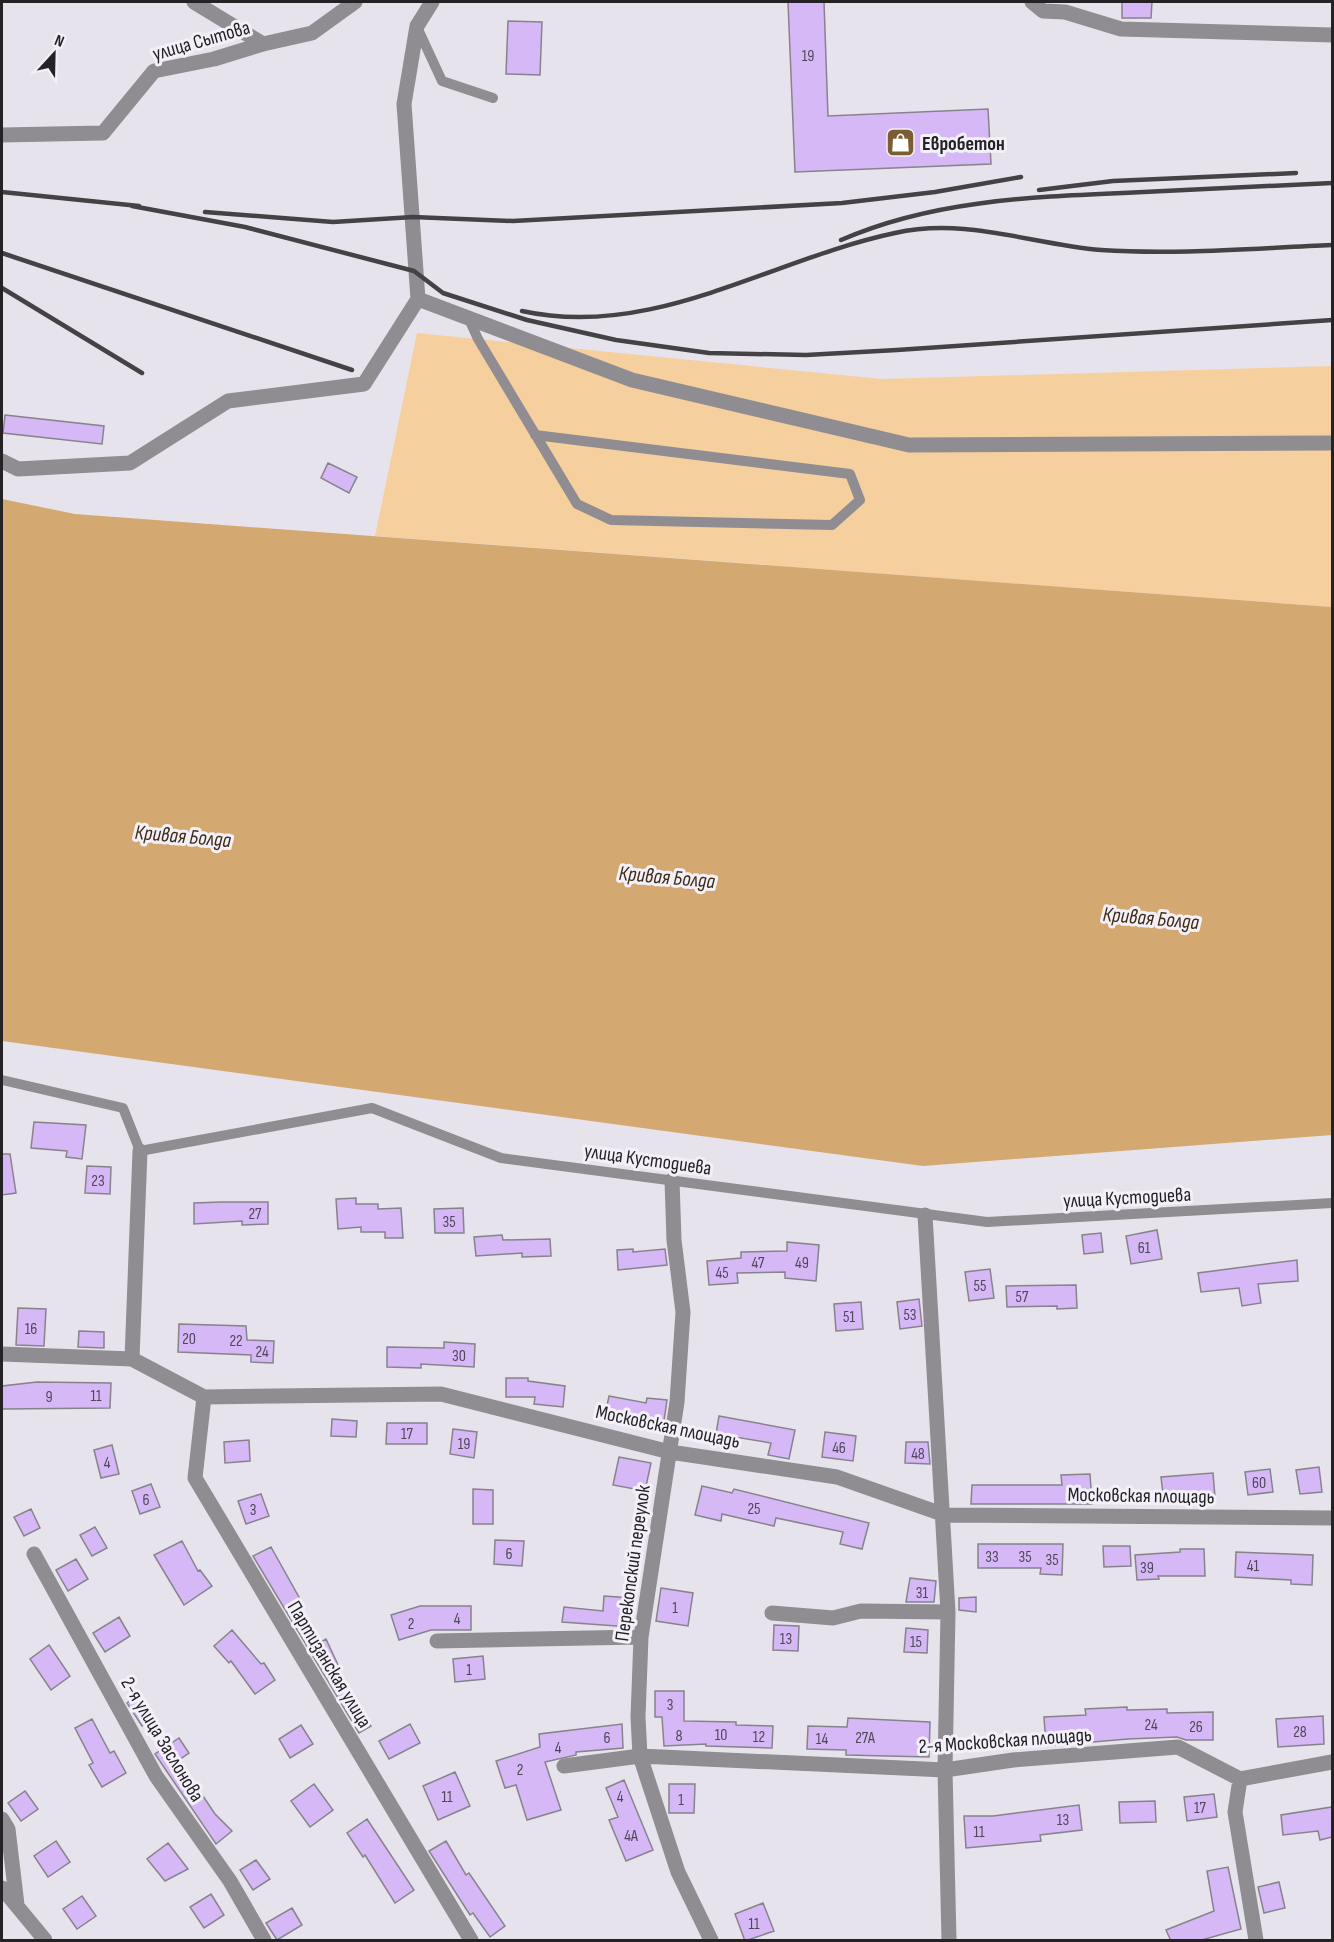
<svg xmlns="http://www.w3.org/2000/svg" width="1334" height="1942" viewBox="0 0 1334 1942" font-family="'Sofia Sans Condensed',sans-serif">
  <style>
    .green { fill: #f6cf9e }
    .water { fill: #d4a971 }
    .building { fill: #d5b8f5; stroke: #87838b; stroke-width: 1.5 }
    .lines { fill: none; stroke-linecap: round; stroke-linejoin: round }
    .service { stroke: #8f8d91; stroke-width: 10 }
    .minor { stroke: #8f8d91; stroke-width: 15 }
    .rail { stroke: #454246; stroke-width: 4.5 }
    .labels { text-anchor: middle; stroke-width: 6; stroke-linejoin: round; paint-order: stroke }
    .number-label { font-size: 16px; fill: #504859 }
    .street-label { font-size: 20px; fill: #242225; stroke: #f4f0f9 }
    .poi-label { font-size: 20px; font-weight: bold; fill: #242225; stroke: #f4f0f9; text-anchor: start }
    .water-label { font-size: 21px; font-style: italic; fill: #3e2b12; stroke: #f4f0f9 }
  </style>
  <rect width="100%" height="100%" fill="#e7e3ec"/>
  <path class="green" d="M 417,333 L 882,379 L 1332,366 L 1332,607 L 375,536 Z"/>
  <path class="water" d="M 2,499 L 75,514 L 1332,607 L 1332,1135 L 923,1166 L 2,1041 Z"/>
  <path class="building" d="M 788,2 L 824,2 L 828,116 L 988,109 L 991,164 L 795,172 Z
    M 1122,2 L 1152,2 L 1151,18 L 1122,18 Z
    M 508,21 L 542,22 L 540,75 L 506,74 Z
    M 5,415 L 104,426 L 102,444 L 3,433 Z
    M 328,463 L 357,477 L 349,493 L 321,478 Z
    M 34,1122 L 86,1125 L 82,1159 L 66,1157 L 67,1151 L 31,1148 Z
    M 2,1154 L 10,1154 L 16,1193 L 2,1195 Z
    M 87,1166 L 111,1167 L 110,1194 L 85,1193 Z
    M 356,1198 L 356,1204 L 378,1204 L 378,1209 L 401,1208 L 403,1238 L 385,1238 L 385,1232 L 361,1232 L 361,1227 L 338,1229 L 336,1199 Z
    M 221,1202 L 268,1202 L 268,1224 L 242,1225 L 242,1221 L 194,1224 L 194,1203 Z
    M 463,1208 L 464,1233 L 435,1233 L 434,1209 Z
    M 1157,1230 L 1162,1259 L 1131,1264 L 1126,1236 Z
    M 1101,1233 L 1103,1252 L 1084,1254 L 1082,1235 Z
    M 502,1235 L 503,1240 L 550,1239 L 551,1256 L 522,1257 L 522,1253 L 476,1256 L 474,1237 Z
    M 787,1242 L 819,1245 L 816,1281 L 785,1278 L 785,1272 L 737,1273 L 738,1283 L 709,1285 L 707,1261 L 741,1258 L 741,1252 L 787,1251 Z
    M 633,1249 L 633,1252 L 665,1249 L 667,1265 L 618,1270 L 617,1250 Z
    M 1297,1260 L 1298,1281 L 1258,1284 L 1261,1303 L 1242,1306 L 1239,1288 L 1201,1292 L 1198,1273 Z
    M 990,1269 L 994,1298 L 969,1301 L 965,1272 Z
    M 1076,1285 L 1077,1308 L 1057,1309 L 1057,1306 L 1007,1307 L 1006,1286 Z
    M 919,1299 L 922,1326 L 900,1329 L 897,1302 Z
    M 861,1302 L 863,1329 L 836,1331 L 834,1304 Z
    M 18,1308 L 46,1309 L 44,1346 L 16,1345 Z
    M 179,1324 L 246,1326 L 247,1340 L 274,1341 L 273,1363 L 251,1362 L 251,1355 L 178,1352 Z
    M 79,1331 L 104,1332 L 104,1348 L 78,1347 Z
    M 444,1342 L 475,1344 L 474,1367 L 421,1364 L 421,1368 L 387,1367 L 387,1347 L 444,1348 Z
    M 506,1378 L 528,1378 L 528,1381 L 565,1386 L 563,1407 L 534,1404 L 535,1397 L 506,1397 Z
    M 37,1382 L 111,1383 L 110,1408 L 2,1409 L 2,1386 Z
    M 609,1396 L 646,1403 L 647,1398 L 667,1400 L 664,1421 L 605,1415 Z
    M 719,1416 L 795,1430 L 789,1459 L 768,1455 L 771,1443 L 716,1434 Z
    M 332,1419 L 357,1421 L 356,1437 L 331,1436 Z
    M 387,1423 L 427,1423 L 427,1444 L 386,1444 Z
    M 453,1429 L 477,1432 L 474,1458 L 450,1454 Z
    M 825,1432 L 856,1436 L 853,1461 L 822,1457 Z
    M 249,1440 L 250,1461 L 225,1463 L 224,1442 Z
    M 906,1442 L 928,1442 L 930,1464 L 905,1463 Z
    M 112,1445 L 119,1474 L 101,1478 L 94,1450 Z
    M 619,1457 L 651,1463 L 645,1491 L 613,1485 Z
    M 1319,1467 L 1322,1492 L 1300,1494 L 1296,1470 Z
    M 1270,1469 L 1273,1492 L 1248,1495 L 1245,1472 Z
    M 1213,1473 L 1215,1497 L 1164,1502 L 1161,1477 Z
    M 1090,1474 L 1092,1504 L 971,1504 L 972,1485 L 1062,1485 L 1061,1475 Z
    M 151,1484 L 160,1507 L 140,1514 L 132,1491 Z
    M 702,1486 L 732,1493 L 734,1489 L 869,1523 L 862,1549 L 840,1544 L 843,1532 L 776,1518 L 774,1526 L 722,1514 L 721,1521 L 695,1515 Z
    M 473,1489 L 493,1490 L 493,1524 L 473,1524 Z
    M 261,1494 L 269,1516 L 246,1524 L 238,1501 Z
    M 31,1509 L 40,1528 L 24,1536 L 14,1517 Z
    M 95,1527 L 107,1548 L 92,1556 L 80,1535 Z
    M 495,1540 L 524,1541 L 522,1566 L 494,1564 Z
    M 182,1541 L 198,1571 L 200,1570 L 212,1586 L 184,1605 L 154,1555 Z
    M 978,1544 L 1063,1544 L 1062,1575 L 1040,1574 L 1041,1568 L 978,1568 Z
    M 1103,1546 L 1130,1546 L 1131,1566 L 1104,1567 Z
    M 271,1547 L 300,1599 L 296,1601 L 317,1644 L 326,1639 L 338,1665 L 334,1666 L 354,1702 L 371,1726 L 359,1733 L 253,1556 Z
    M 1180,1549 L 1204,1549 L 1205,1576 L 1158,1576 L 1159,1579 L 1137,1580 L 1135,1555 L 1180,1552 Z
    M 1236,1552 L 1313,1555 L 1312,1585 L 1291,1584 L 1291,1580 L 1235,1577 Z
    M 76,1559 L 88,1579 L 68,1591 L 56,1570 Z
    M 910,1578 L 936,1581 L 934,1602 L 906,1602 Z
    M 661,1588 L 693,1593 L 688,1626 L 656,1621 Z
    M 604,1596 L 632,1598 L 630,1627 L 562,1622 L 564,1607 L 603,1611 Z
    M 976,1597 L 976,1612 L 959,1610 L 959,1598 Z
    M 420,1606 L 471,1606 L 471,1630 L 431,1630 L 399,1640 L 391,1615 Z
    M 119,1617 L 130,1636 L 105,1652 L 93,1633 Z
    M 774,1625 L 799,1626 L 798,1651 L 773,1650 Z
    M 906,1628 L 928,1630 L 927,1653 L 904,1652 Z
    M 232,1630 L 261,1664 L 264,1663 L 275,1680 L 255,1694 L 231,1661 L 229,1663 L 214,1646 Z
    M 49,1645 L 70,1676 L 51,1690 L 30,1659 Z
    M 483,1656 L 485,1679 L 455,1682 L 453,1659 Z
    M 655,1691 L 684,1691 L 684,1721 L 736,1722 L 736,1725 L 773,1726 L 772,1748 L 706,1746 L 706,1744 L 664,1746 L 662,1717 L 655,1717 Z
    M 137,1696 L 154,1717 L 142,1726 L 127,1703 Z
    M 1127,1707 L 1127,1710 L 1167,1709 L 1167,1713 L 1213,1712 L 1213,1740 L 1186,1740 L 1177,1737 L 1128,1739 L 1046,1746 L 1044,1717 L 1086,1715 L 1085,1709 Z
    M 1323,1716 L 1324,1744 L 1278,1747 L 1276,1719 Z
    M 848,1718 L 930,1722 L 929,1757 L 846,1755 L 846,1750 L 807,1749 L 808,1726 L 847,1727 Z
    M 92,1719 L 110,1753 L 114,1751 L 126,1773 L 102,1787 L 89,1765 L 93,1763 L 75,1728 Z
    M 410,1724 L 420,1743 L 389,1759 L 379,1741 Z
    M 622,1724 L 623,1748 L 576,1752 L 576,1755 L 545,1762 L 561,1810 L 527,1820 L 516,1785 L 505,1788 L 496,1761 L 540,1747 L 539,1734 Z
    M 301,1725 L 313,1744 L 290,1758 L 279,1739 Z
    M 179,1738 L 189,1753 L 179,1760 L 215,1814 L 232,1831 L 216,1844 L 155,1754 Z
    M 455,1772 L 470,1806 L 438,1820 L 423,1786 Z
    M 624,1780 L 653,1850 L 626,1861 L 609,1820 L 618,1817 L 606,1788 Z
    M 314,1784 L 333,1810 L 310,1827 L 291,1801 Z
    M 669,1784 L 695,1784 L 694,1813 L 669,1813 Z
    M 25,1791 L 38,1809 L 21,1821 L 8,1803 Z
    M 1214,1794 L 1217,1817 L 1187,1821 L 1184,1797 Z
    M 1155,1801 L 1156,1822 L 1120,1823 L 1119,1802 Z
    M 1079,1805 L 1082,1830 L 1040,1835 L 1041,1841 L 966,1848 L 964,1816 L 993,1816 Z
    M 1332,1807 L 1332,1837 L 1320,1840 L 1318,1831 L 1283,1835 L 1281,1815 Z
    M 367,1819 L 414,1890 L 395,1903 L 365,1855 L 363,1857 L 347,1833 Z
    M 56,1841 L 70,1862 L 48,1877 L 34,1856 Z
    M 446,1841 L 466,1875 L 469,1873 L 505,1926 L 490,1937 L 473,1913 L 470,1915 L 429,1851 Z
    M 168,1843 L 188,1869 L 165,1881 L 147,1859 Z
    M 256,1860 L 270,1879 L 253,1890 L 240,1870 Z
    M 1228,1867 L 1241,1929 L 1198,1941 L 1171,1941 L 1166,1930 L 1214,1911 L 1207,1871 Z
    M 1279,1882 L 1285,1908 L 1264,1913 L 1258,1887 Z
    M 211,1894 L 224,1915 L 204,1928 L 190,1907 Z
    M 82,1896 L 96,1916 L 77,1929 L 63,1909 Z
    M 763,1903 L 774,1931 L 745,1941 L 735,1914 Z
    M 292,1908 L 302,1925 L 277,1940 L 266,1923 Z"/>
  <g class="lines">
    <path class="service" d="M 417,27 L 442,81 L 493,98
      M 469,319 L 478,339 L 577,504 L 611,520 L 832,525 L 860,500 L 850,474 L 535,435
      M 2,1080 L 123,1108 L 140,1151 L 372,1108 L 501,1158 L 987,1222 L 1332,1203"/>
    <path class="minor" d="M 194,2 L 263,44
      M 1032,2 L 1043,11 L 1065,12 L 1121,29 L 1332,35
      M 2,135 L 103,133 L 154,71 L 214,59 L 263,44 L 312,33 L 355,2
      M 418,299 L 632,380 L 909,445 L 1332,443
      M 2,461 L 18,469 L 130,463 L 228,401 L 364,384 L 418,299 L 404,104 L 417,26 L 432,2
      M 672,1180 L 674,1240 L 683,1312 L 677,1402 L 641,1637 L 638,1717 L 640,1756 L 678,1872 L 711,1940
      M 925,1215 L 948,1612 L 945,1770 L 949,1940
      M 2,1354 L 132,1359 L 204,1397 L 441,1394 L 670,1452 L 837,1477 L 945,1515 L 1332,1518
      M 132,1359 L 140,1151
      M 204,1397 L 195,1478 L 471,1940
      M 34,1554 L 156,1776 L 230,1881 L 264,1940
      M 772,1613 L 833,1618 L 861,1611 L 948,1612
      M 437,1641 L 641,1637
      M 564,1766 L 640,1756 L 945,1770 L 1013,1760 L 1178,1747 L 1240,1779 L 1332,1762
      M 1240,1779 L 1235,1812 L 1256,1940
      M 2,1819 L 8,1829 L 17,1905
      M 2,1888 L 45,1940"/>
    <path class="rail" d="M 1039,190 L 1113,181 L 1296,173
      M 2,192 L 139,206
      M 132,206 L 245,227 L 414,271 L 443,293 L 527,320 L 616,340 L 709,353 L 806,355 L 897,350 L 1332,320
      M 205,212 L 333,222 L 413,217 L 513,221 L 842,203 L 935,192 L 1021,177
      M 841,240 C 930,201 1027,197 1123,193 C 1193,189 1263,186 1332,183
      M 2,253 L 352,370
      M 2,288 L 142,373
      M 522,311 C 653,340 771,259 895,233 C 965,217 1031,244 1101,250 C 1178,255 1256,248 1332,245"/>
  </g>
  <defs>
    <symbol id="shop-square" viewBox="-11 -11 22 22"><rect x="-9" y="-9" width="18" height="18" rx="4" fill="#7c5c32" stroke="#f4f0f9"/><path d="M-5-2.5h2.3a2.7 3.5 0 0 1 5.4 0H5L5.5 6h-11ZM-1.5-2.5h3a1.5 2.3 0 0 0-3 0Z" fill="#fff"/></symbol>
  </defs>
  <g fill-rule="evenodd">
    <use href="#shop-square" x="884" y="126" width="33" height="33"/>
  </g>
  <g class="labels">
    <g class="number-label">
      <text x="808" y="61">19</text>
      <text x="98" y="1186">23</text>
      <text x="255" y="1219">27</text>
      <text x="449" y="1227">35</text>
      <text x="1144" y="1253">61</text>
      <text x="758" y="1268">47</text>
      <text x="802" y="1268">49</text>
      <text x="722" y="1278">45</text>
      <text x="980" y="1291">55</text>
      <text x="1022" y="1302">57</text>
      <text x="910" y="1320">53</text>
      <text x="849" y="1322">51</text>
      <text x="31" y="1334">16</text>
      <text x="189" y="1344">20</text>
      <text x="236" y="1346">22</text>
      <text x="262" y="1357">24</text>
      <text x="459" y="1361">30</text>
      <text x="96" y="1401">11</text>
      <text x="49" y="1402">9</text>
      <text x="407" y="1439">17</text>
      <text x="464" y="1449">19</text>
      <text x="839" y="1453">46</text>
      <text x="918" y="1459">48</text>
      <text x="107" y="1468">4</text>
      <text x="1259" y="1488">60</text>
      <text x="146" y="1505">6</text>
      <text x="754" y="1514">25</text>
      <text x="253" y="1515">3</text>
      <text x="509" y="1559">6</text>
      <text x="992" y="1562">33</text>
      <text x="1025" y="1562">35</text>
      <text x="1052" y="1565">35</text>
      <text x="1253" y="1571">41</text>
      <text x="1147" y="1573">39</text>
      <text x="922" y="1598">31</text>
      <text x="675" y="1613">1</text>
      <text x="457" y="1624">4</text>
      <text x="411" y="1629">2</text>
      <text x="786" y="1644">13</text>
      <text x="916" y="1647">15</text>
      <text x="469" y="1675">1</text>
      <text x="670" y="1710">3</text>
      <text x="1151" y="1730">24</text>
      <text x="1196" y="1732">26</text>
      <text x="1300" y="1737">28</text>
      <text x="721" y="1740">10</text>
      <text x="679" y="1741">8</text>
      <text x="759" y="1742">12</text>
      <text x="607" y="1743">6</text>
      <text x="865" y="1743">27А</text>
      <text x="822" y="1744">14</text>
      <text x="558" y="1753">4</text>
      <text x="520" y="1775">2</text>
      <text x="447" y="1802">11</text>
      <text x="620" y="1802">4</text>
      <text x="681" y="1805">1</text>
      <text x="1200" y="1813">17</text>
      <text x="1063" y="1825">13</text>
      <text x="979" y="1837">11</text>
      <text x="631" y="1841">4А</text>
      <text x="754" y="1929">11</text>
    </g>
    <g class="street-label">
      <text transform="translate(201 40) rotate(-16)" y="7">улица Сытова</text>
      <text transform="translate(648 1159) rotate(8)" y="7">улица Кустодиева</text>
      <text transform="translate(1127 1197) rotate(-3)" y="7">улица Кустодиева</text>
      <text transform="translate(668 1426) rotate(12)" y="7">Московская площадь</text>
      <text transform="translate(1141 1495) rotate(1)" y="7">Московская площадь</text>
      <text transform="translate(632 1563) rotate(-82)" y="7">Перекопский переулок</text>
      <text transform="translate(330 1664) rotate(59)" y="7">Партизанская улица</text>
      <text transform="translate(163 1739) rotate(59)" y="7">2-я улица Заслонова</text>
      <text transform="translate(1005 1740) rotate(-4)" y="7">2-я Московская площадь</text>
    </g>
    <g class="poi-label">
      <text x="922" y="150">Евробетон</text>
    </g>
    <g class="water-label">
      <text transform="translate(183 836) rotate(5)" y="7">Кривая Болда</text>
      <text transform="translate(667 877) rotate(5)" y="7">Кривая Болда</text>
      <text transform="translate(1151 918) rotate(5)" y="7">Кривая Болда</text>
    </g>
  </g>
  <rect width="1334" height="1942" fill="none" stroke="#242225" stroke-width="6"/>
  <g transform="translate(54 54) rotate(22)" stroke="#f4f0f9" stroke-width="4.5" paint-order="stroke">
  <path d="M0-4.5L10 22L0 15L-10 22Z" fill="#242225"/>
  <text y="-9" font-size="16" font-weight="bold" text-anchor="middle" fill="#242225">N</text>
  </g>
</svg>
